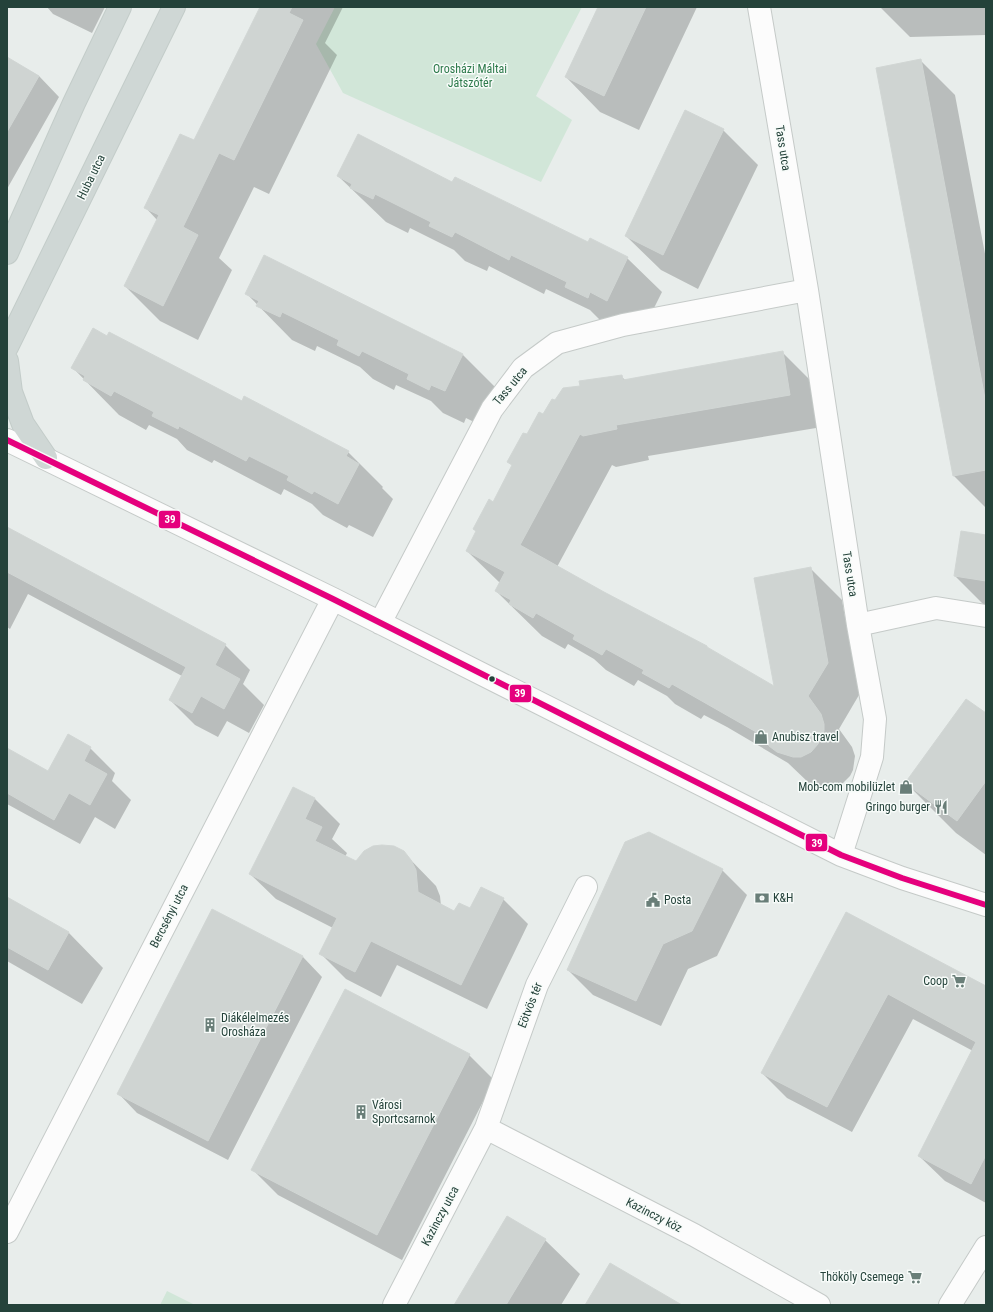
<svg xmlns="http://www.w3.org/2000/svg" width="993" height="1312" viewBox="0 0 993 1312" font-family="'Roboto Condensed',sans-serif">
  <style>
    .green { fill: #d1e6d8 }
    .shadow { fill: #0003 }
    .building { fill: #cfd4d2; stroke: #d1d6d4 }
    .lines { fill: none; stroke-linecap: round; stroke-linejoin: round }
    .street-casing { stroke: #c5cac8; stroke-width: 24 }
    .primary-casing { stroke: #c3ccc9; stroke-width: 24 }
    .street { stroke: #fcfcfc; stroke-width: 22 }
    .primary { stroke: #cfd7d5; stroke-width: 22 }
    .bus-1-casing { stroke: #f7fbf9; stroke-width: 9 }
    .bus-1 { stroke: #e5007d; stroke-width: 6 }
    .bus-dot { fill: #24423a; stroke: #f7fbf9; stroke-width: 1.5 }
    .labels { text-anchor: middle; stroke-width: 3; stroke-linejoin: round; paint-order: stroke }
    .park-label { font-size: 12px; fill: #2d7a4b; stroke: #f7fbf9 }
    .street-label { font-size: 12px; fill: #24423a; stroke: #f7fbf9 }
    .poi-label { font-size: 12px; fill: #24423a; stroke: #f7fbf9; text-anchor: start }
    .line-badge { stroke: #f7fbf9; stroke-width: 1.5 }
    .badge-label { font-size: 11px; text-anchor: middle; font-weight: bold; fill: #fff }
  </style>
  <rect width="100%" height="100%" fill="#e8edeb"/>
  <path class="green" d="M 335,7 L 582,7 L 536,96 L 572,120 L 541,182 L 343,93 L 316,44 Z
    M 167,1291 L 195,1305 L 160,1305 Z"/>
  <path class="shadow" d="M 47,7 L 105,7 L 92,33 L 53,14 Z
    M 261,7 L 343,7 L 325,43 L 337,55 L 269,194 L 254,187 L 219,258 L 232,270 L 198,340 L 160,321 L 125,286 L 158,221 L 145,207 L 194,141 Z
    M 599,7 L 697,7 L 639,130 L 600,112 L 566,77 Z
    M 880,7 L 986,7 L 986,35 L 910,37 Z
    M 7,58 L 39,76 L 59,97 L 7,189 Z
    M 920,60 L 955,95 L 986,259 L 986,508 L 954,476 Z
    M 723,130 L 758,165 L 698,289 L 661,270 L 626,236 Z
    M 338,176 L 453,183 L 588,244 L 627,258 L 662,292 L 641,334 L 625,326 L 601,321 L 590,310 L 546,289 L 544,294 L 489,266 L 487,271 L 465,261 L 454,250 L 410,228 L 408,233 L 386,222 Z
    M 247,294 L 463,355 L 497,389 L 480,425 L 466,418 L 464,423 L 443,413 L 431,401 L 396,385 L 394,390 L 373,379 L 360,367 L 317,346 L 315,351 L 292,340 Z
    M 782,352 L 814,384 L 822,427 L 648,456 L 649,460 L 616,467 L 612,465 L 557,567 L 776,688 L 810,568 L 842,600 L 859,695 L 839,729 L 852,747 L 855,756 L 853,770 L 850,776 L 843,783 L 833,788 L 825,789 L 810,784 L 788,763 L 727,727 L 704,715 L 701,719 L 675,704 L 667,696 L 638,680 L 634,686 L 606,670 L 594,659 L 568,644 L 565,649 L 542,636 L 496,591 L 500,583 L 467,551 L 477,532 L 474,529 L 493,503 L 513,466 L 509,462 L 528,436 L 556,402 L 581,386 L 621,376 L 625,380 Z
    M 73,368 L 242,402 L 348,452 L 383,487 L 382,488 L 393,499 L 373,537 L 349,525 L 347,528 L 323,515 L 312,504 L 284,489 L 281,495 L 214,460 L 212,463 L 187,450 L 177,439 L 149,425 L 146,430 L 119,415 Z
    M 7,528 L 225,645 L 250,670 L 243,684 L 264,705 L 249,733 L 227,721 L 218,737 L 195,725 L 170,700 L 182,676 L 28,594 L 10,629 L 7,627 Z
    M 986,536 L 986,607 L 955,576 Z
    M 986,714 L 986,855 L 956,833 L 906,783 Z
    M 90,748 L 115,773 L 112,781 L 131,800 L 115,829 L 95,817 L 80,844 L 7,804 L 7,749 L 48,772 Z
    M 293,788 L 315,799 L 340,824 L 332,839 L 347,853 L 345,857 L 356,862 L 403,852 L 436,886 L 440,896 L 441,906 L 455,913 L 470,910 L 503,899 L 528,924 L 487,1009 L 397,965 L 381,997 L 346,979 L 320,953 L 333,928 L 276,899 L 250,874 Z
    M 722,870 L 747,895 L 717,956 L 688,969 L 661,1026 L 593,995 L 568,970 Z
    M 7,898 L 69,933 L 103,968 L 82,1004 L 7,961 Z
    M 212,910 L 303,957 L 322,977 L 228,1160 L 137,1113 L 118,1093 Z
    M 846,913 L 986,987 L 986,1203 L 945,1181 L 919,1156 L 973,1051 L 913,1019 L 852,1132 L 787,1098 L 762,1073 Z
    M 469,1055 L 494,1080 L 402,1260 L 278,1195 L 253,1170 Z
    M 545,1240 L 580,1274 L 561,1305 L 455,1305 Z"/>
  <path class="building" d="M 260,7 L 292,7 L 289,13 L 303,20 L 234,160 L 219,153 L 183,227 L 198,235 L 163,306 L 124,286 L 159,215 L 144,208 L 180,134 L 194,140 Z
    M 598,7 L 646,7 L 604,96 L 565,77 Z
    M 7,57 L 39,76 L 7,132 Z
    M 921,59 L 986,404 L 986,470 L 953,476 L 876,68 Z
    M 685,110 L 724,129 L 663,255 L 625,236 Z
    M 358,134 L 452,182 L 455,177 L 588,242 L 590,238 L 628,257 L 607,301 L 590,292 L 588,298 L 565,287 L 567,282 L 511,255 L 509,260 L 455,232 L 452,237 L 429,226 L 431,222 L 375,194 L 373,199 L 350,188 L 352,184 L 337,176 Z
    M 264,255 L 463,354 L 445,391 L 431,385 L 429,390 L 407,379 L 409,374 L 362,351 L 359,356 L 337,345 L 339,340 L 282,312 L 280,317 L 256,306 L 259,301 L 245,294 Z
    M 93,328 L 107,336 L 109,332 L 242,401 L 244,396 L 349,451 L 346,456 L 359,464 L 338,504 L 314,491 L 312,494 L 287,480 L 289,476 L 249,456 L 246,461 L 179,426 L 178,429 L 152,416 L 154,412 L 114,391 L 111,396 L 83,380 L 85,376 L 71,368 Z
    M 783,351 L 790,395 L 616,425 L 617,429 L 583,436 L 580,434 L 520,545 L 604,592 L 707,646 L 707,647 L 774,686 L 754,578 L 811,567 L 828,663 L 808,696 L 821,714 L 824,724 L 824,731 L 818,744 L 811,752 L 801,757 L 793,757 L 777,752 L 769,746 L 765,737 L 672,684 L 669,688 L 642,673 L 644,670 L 606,649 L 602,655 L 573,639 L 575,635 L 536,613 L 533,618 L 509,604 L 511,600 L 495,591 L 505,572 L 466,551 L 476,531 L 473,529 L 489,499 L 493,502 L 512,465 L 507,462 L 523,433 L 527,434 L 539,412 L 543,414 L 552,399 L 555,400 L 563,388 L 580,386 L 579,381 L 622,375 L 623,380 Z
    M 7,527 L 226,644 L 215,665 L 240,679 L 224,709 L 201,696 L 192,713 L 169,700 L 186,667 L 7,572 Z
    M 961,531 L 986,535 L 986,581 L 954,576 Z
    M 966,699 L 986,713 L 986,781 L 957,821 L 905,783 Z
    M 68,734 L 91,747 L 84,761 L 107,774 L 90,805 L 69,793 L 54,820 L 7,793 L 7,748 L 48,771 Z
    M 293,787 L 315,798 L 305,819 L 322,827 L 315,841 L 356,861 L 364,851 L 373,846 L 382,845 L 394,846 L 404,851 L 411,860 L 416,870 L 418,892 L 454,911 L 459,903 L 470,908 L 481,887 L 504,898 L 461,985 L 371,941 L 355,972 L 319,954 L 337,918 L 249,874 Z
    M 649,832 L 723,869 L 692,931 L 663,944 L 636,1001 L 567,970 L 625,842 Z
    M 7,897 L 69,932 L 48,970 L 7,947 Z
    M 212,909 L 303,956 L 208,1141 L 117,1094 Z
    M 846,912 L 986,986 L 986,1155 L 971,1184 L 918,1156 L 976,1042 L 888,994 L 827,1107 L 761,1073 Z
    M 345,989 L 470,1054 L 377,1235 L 251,1170 Z
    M 507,1216 L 546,1239 L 506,1305 L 454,1305 Z
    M 610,1263 L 682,1305 L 585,1305 Z"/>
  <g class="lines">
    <defs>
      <path id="street" d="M 759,7 L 807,290 L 858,625 L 875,719 L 872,757 L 841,855
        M 7,440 L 333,599 L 841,855 L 902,878 L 986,905
        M 380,623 L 492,409 L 523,368 L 557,343 L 623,325 L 807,290
        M 858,625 L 936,608 L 986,616
        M 486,1128 L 694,1235 L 819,1305
        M 7,1232 L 333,599
        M 394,1305 L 486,1128 L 537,985 L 586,887
        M 950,1305 L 986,1247"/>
      <path id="primary" d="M 7,253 L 74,103 L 120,7
        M 7,347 L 174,7
        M 7,361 L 11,392 L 23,424 L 46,458"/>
    </defs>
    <use href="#street" class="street-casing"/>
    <use href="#primary" class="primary-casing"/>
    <use href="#street" class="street"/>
    <use href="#primary" class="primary"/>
    <defs>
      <path id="bus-1" d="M 7,440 L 333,599 L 841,855 L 902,878 L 986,905"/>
    </defs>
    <use href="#bus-1" class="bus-1-casing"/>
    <use href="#bus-1" class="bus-1"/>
  </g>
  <defs>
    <symbol id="shop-bare" viewBox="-9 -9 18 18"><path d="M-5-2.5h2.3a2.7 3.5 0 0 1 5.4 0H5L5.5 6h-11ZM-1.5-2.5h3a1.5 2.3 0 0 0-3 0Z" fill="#697e78" stroke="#f7fbf9" stroke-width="2.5" paint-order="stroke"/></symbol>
    <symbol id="restaurant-bare" viewBox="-9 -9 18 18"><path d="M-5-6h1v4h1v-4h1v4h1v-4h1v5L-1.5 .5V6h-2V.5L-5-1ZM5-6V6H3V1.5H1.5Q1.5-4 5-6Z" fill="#697e78" stroke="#f7fbf9" stroke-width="2.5" paint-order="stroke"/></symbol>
    <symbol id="bank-bare" viewBox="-9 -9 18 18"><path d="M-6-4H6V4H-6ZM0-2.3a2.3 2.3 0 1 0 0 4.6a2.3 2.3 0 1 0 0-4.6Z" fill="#697e78" stroke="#f7fbf9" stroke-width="2.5" paint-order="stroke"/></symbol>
    <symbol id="civic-bare" viewBox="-9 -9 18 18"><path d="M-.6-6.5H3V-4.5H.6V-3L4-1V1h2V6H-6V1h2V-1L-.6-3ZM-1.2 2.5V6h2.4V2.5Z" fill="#697e78" stroke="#f7fbf9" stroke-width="2.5" paint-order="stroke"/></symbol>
    <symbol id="supermarket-bare" viewBox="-9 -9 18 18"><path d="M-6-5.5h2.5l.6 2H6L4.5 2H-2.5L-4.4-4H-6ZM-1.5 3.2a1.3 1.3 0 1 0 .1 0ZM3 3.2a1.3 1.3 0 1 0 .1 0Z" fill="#697e78" stroke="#f7fbf9" stroke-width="2.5" paint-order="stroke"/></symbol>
    <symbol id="building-bare" viewBox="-9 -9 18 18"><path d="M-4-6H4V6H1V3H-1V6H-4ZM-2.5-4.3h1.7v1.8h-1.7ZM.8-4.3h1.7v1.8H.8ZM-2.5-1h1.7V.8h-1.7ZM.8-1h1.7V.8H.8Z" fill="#697e78" stroke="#f7fbf9" stroke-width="2.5" paint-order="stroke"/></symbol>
  </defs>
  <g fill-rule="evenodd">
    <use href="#shop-bare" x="751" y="727" width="20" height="20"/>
    <use href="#shop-bare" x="896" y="777" width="20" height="20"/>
    <use href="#restaurant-bare" x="931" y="797" width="20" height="20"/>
    <use href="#bank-bare" x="752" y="888" width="20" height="20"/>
    <use href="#civic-bare" x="643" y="890" width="20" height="20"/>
    <use href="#supermarket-bare" x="949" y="971" width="20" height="20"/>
    <use href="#building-bare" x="200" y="1015" width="20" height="20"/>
    <use href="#building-bare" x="351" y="1102" width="20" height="20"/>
    <use href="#supermarket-bare" x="905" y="1267" width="20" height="20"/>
  </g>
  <circle class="bus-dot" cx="492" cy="679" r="3.5"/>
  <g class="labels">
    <g class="park-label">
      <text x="470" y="73">Orosházi Máltai<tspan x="470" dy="14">Játszótér</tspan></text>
    </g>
    <g class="street-label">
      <text transform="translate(783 148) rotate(81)" y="4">Tass utca</text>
      <text transform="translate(91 177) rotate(-64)" y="4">Huba utca</text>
      <text transform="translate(510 386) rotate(-50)" y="4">Tass utca</text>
      <text transform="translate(850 574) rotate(81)" y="4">Tass utca</text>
      <text transform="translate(169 916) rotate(-63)" y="4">Bercsényi utca</text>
      <text transform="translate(530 1005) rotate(-69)" y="4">Eötvös tér</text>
      <text transform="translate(654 1215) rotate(27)" y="4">Kazinczy köz</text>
      <text transform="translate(440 1216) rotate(-62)" y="4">Kazinczy utca</text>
    </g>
    <g class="poi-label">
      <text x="772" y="741">Anubisz travel</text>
      <text x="895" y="791" text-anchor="end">Mob-com mobilüzlet</text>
      <text x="930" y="811" text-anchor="end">Gringo burger</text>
      <text x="773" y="902">K&amp;H</text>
      <text x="664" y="904">Posta</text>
      <text x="948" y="985" text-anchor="end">Coop</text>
      <text x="221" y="1022">Diákélelmezés<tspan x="221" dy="14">Orosháza</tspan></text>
      <text x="372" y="1109">Városi<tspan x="372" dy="14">Sportcsarnok</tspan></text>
      <text x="904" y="1281" text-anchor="end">Thököly Csemege</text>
    </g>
  </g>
  <g class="line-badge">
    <rect x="158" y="510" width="23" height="19" rx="4" fill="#e5007d"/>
    <rect x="509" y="684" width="23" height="19" rx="4" fill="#e5007d"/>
    <rect x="805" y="833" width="23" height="19" rx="4" fill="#e5007d"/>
  </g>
  <g class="badge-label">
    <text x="170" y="523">39</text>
    <text x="520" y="697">39</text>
    <text x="817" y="847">39</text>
  </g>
  <rect width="993" height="1312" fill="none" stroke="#24423a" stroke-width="16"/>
</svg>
